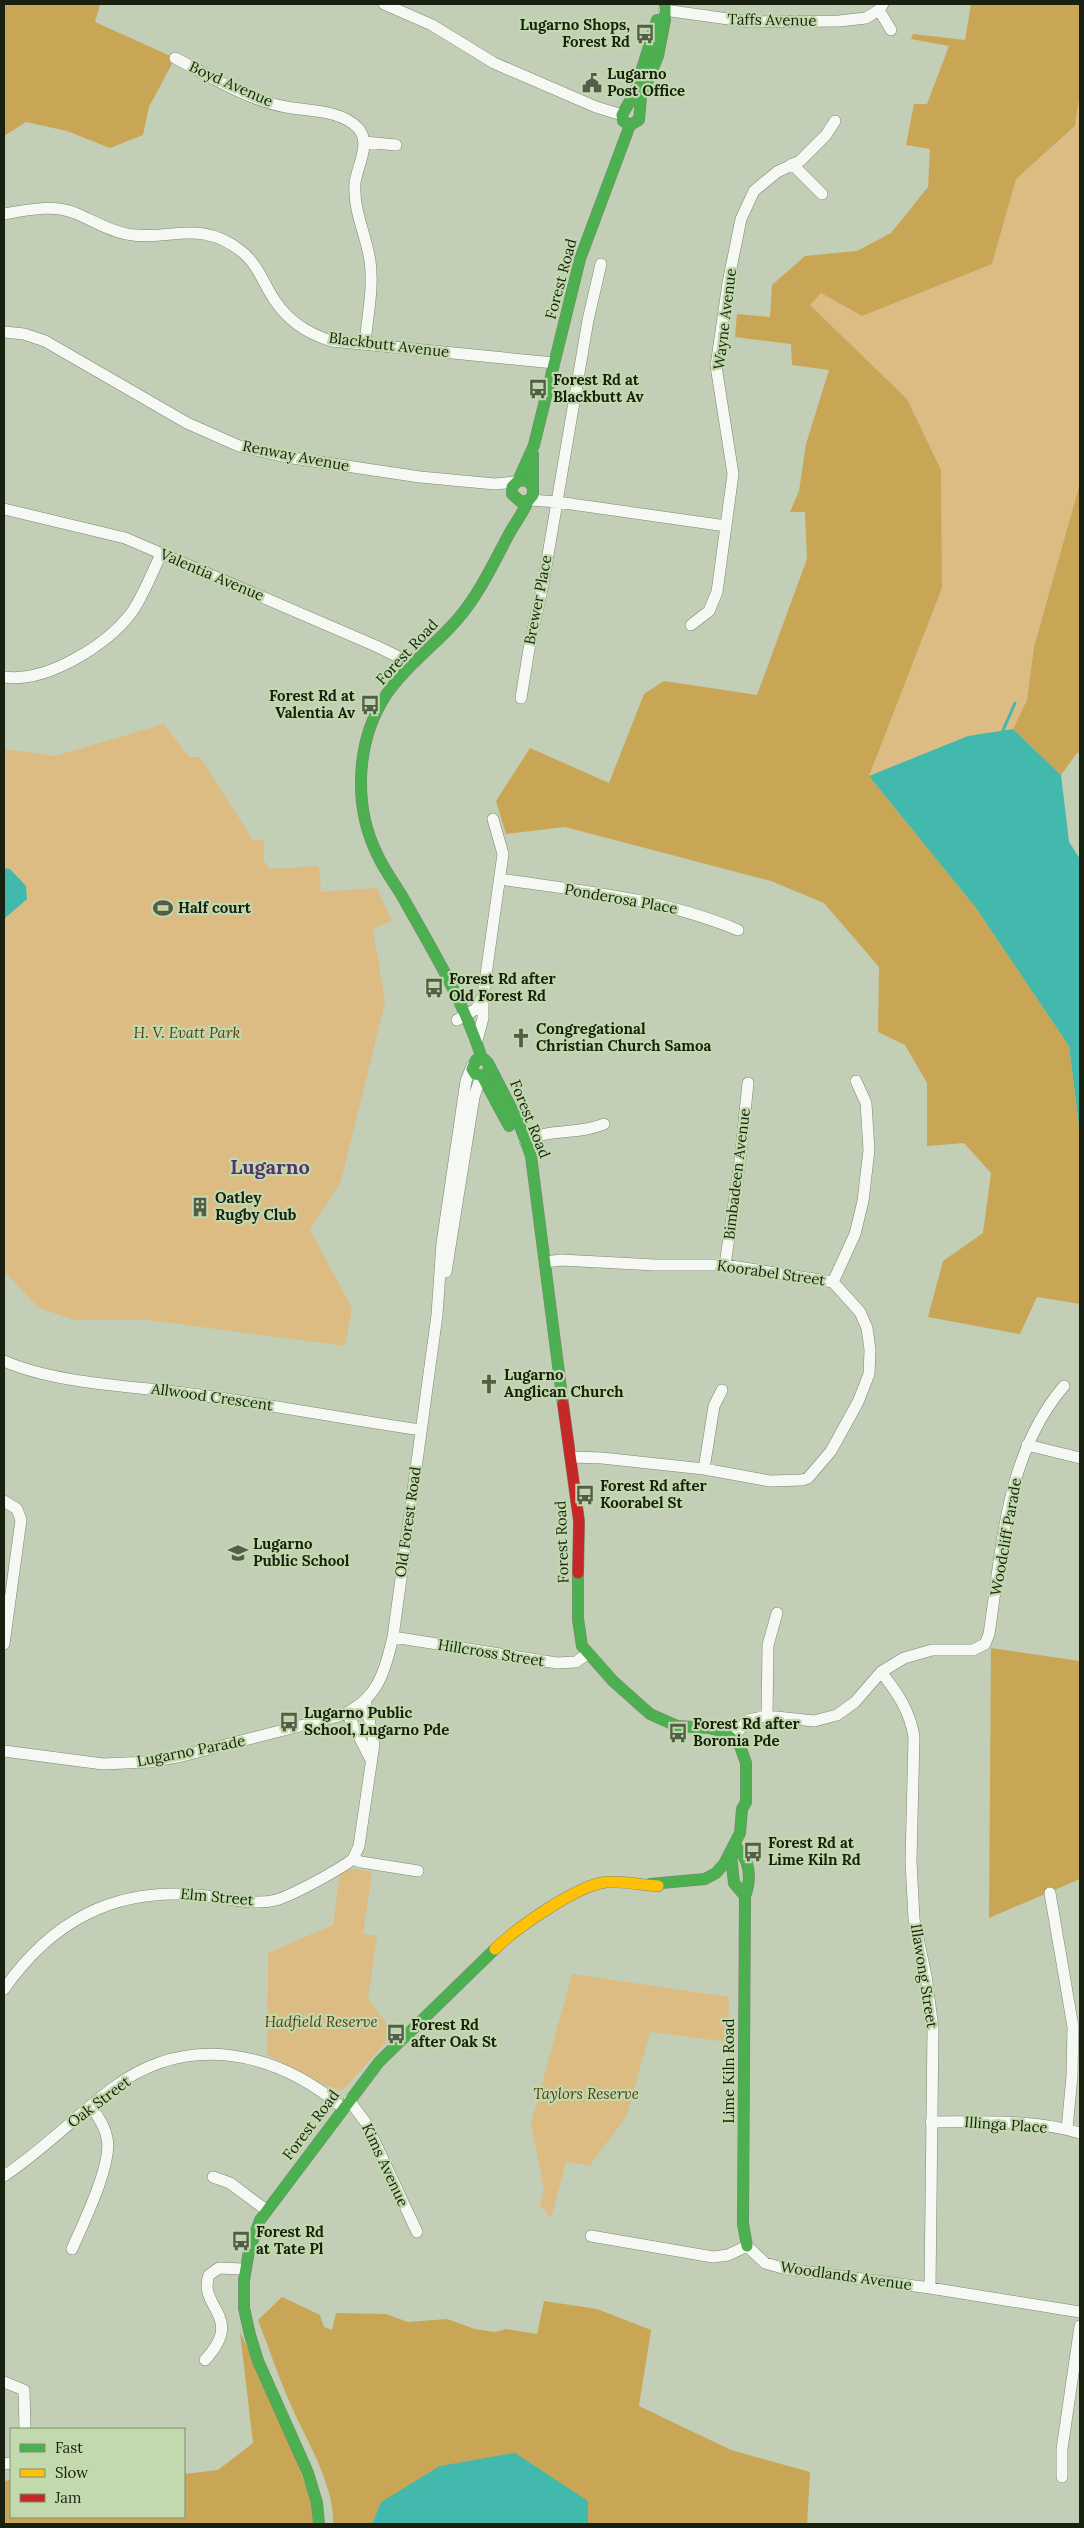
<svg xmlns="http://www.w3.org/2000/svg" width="1084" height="2528" viewBox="0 0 1084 2528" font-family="Lora,serif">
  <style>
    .green { fill: #dcbc83 }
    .forest { fill: #c9a656 }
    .water { fill: #43b8ad }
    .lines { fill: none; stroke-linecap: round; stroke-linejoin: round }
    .stream { stroke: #43b8ad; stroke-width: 3 }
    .street-casing { stroke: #7d8674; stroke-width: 12 }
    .fast-casing { stroke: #7d8674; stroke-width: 12 }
    .slow-casing { stroke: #7d8674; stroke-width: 12 }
    .jam-casing { stroke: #7d8674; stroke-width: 12 }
    .street { stroke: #f6f8f4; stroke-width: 11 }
    .fast { stroke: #4caf50; stroke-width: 11 }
    .slow { stroke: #ffc107; stroke-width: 11 }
    .jam { stroke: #c62828; stroke-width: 11 }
    .labels { text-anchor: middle; stroke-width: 4.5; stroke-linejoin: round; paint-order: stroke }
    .street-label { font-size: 15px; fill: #182010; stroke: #c1d9ac }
    .poi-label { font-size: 15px; font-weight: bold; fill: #182010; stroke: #c1d9ac; text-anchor: start }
    .park-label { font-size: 15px; font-style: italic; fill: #5a3c13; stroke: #c1d9ac }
    .district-label { font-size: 20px; font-weight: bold; fill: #55336c; stroke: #c1d9ac }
  </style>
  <rect width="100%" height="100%" fill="#c2ceb6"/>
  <path class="green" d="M 1080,92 L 1080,483 L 1034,647 L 1027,700 L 1013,729 L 1061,775 L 1069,842 L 1080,859 L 1080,915 L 1073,910 L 1041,872 L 1040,911 L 1024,920 L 1055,951 L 1080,1008 L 1080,1134 L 1069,1046 L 976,908 L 869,776 L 942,588 L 941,470 L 907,399 L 810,305 L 821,293 L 862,316 L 992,264 L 1016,179 L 1075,127 Z
    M 164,724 L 189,757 L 200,757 L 253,840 L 264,840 L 264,861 L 270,869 L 319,866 L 321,892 L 377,888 L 392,921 L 373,929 L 385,1002 L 341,1181 L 310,1230 L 352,1308 L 345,1346 L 147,1320 L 74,1320 L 39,1308 L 4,1271 L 4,749 L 55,756 Z
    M 358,1869 L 372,1872 L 363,1934 L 377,1936 L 368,1999 L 394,2033 L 343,2090 C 322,2088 289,2064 267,2055 L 268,1953 L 333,1925 L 340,1874 L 346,1870 Z
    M 572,1974 L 729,1997 L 728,2042 L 650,2032 L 627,2116 L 592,2162 L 591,2166 L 566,2162 L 551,2218 L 540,2205 L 544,2189 L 531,2124 Z"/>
  <path class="forest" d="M 4,4 L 100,4 L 95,22 L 175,58 L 149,107 L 143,135 L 110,148 L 67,131 L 26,122 L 4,136 Z
    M 971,4 L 1080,4 L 1080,92 L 1075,126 L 1016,179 L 992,264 L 862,316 L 821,293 L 810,305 L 907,399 L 941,470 L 942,588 L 869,776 L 976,908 L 1069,1046 L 1080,1134 L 1080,1304 L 1037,1297 L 1020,1334 L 928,1317 L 943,1261 L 983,1233 L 991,1173 L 964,1143 L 927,1146 L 927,1083 L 905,1045 L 878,1032 L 879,967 L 824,903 L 771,881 L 565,827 L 506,834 L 496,801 L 530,748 L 609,783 L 644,694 L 664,681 L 757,695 L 807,559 L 805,512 L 790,512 L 799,491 L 806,444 L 829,370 L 792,365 L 791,344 L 735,337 L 737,314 L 770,317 L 772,285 L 805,256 L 857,251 L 891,233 L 928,187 L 930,149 L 906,145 L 914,104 L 927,104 L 949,46 L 911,39 L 913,34 L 965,40 Z
    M 1080,483 L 1080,753 L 1077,753 L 1061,775 L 1013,729 L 1027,700 L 1034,647 Z
    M 991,1648 L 1080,1661 L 1080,1879 L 989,1918 Z
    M 282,2297 L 320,2315 L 324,2327 L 332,2330 L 336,2313 L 386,2314 L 408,2322 L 447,2319 L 475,2329 L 495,2332 L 506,2329 L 537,2334 L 544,2301 L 597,2309 L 651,2330 L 639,2406 L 731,2450 L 810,2472 L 807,2524 L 588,2524 L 588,2501 L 381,2502 L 372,2524 L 333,2524 C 335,2485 305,2438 290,2403 C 278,2376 269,2348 258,2320 Z
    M 240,2332 L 280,2415 L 312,2504 L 313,2524 L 4,2524 L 4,2481 L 11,2480 L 11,2517 L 184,2517 L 184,2474 L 218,2470 L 253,2443 Z"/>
  <path class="water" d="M 1013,729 L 1061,775 L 1069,842 L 1080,859 L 1080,1134 L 1069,1046 L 976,908 L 869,776 L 968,736 Z
    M 4,868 L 10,869 L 26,886 L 27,899 L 4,919 Z
    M 515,2453 L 588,2501 L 588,2524 L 372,2524 L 381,2502 L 440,2466 Z"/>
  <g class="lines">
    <path class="stream" d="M 1001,735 L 1015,703"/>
    <defs>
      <path id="street" d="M 384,4 L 432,25 L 494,63 L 596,107 L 622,115
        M 664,10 L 750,22 L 839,21 L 866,18 L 879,10 L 883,4
        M 879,10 L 891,30
        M 175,58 C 210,76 247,100 286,107 C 309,111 341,110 358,128 C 372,143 357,166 355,183 C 353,211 366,234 370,261 C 374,288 367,318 365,344
        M 364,142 L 396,145
        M 792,164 L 822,194
        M 4,214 C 28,210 51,204 75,213 C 92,220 109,231 127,234 C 169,242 199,218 241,251 C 254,261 261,276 269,291 C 283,317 304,333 332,341 L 554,363
        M 4,332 L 24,334 L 45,341 L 187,423 L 239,446 L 286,457 L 420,477 L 495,484 L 516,482
        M 530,500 L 557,502 L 726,526
        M 4,509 L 125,538 L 376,646 L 413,664
        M 691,625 L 709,611 L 717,592 L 733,474 L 716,366 L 728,283 L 741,219 L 754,191 L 777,172 L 800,161 L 826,135 L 835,121
        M 4,677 C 47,683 107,645 132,612 C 144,594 152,573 161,554
        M 521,698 L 529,649 L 543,584 L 588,320 L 601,264
        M 500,879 C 581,891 662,898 738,930
        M 457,1020 L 476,1009 L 483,996 L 503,854 L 493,819
        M 477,1040 L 483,1018 L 483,998
        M 525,1141 C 550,1128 578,1135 604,1124
        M 545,1262 L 561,1260 L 655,1265 L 725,1265 L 833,1282 L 860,1312 L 867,1328 L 870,1350 L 869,1374 L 858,1402 L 831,1451 L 808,1478 L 802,1480 L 770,1481 L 704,1469 L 602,1458 L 571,1457
        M 725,1265 L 740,1161 L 748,1083
        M 446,1272 L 474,1097 L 481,1076
        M 833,1282 L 855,1234 L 863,1201 L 869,1150 L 866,1103 L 856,1081
        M 4,1361 C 56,1384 134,1386 191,1394 C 268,1404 344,1419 421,1430
        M 1027,1445 L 1080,1458
        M 704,1469 L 714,1406 L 722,1390
        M 4,1501 L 17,1509 L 21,1520 L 4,1644
        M 393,1637 L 557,1663 L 576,1662 L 587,1654
        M 881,1672 C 897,1692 910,1711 914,1737 L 911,1861 L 914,1919 L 926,1976 L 933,2028 L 930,2288
        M 347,1713 L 371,1760
        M 767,1716 L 768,1645 L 777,1613
        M 733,1737 L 748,1720 L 767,1716 L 814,1721 L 837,1715 L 855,1702 L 881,1672 L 904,1658 L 932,1650 L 973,1650 L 985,1644 L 989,1634 C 1002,1549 1005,1455 1064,1386
        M 4,1751 L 103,1764 L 149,1762 L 182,1756 L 339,1716 C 377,1701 384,1674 393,1637 L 437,1315 L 442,1243 L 466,1081 L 472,1066
        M 353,1859 L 361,1862 L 418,1871
        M 1050,1893 L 1073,2027 L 1072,2076 L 1067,2129
        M 4,1989 C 52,1921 113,1888 197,1895 C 222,1897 252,1906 276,1900 C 293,1895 339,1870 353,1859 L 359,1846 L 374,1744 L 365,1700
        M 349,2100 L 366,2123 L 417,2232
        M 931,2122 C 981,2122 1032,2119 1080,2133
        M 4,2176 C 43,2150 76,2116 113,2088 C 188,2032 276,2051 343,2108
        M 213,2177 L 230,2183 L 266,2210
        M 591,2236 L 713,2257 L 728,2255 L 747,2246 L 765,2263 L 786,2269 L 930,2288 L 1080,2312
        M 72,2249 C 83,2224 113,2163 107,2138 C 105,2126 98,2116 91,2107
        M 205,2360 C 246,2316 197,2308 209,2275 L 219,2268 L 243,2269
        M 4,2382 L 24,2390 L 25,2429
        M 4,2464 L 11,2463
        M 1062,2477 L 1062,2449 L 1080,2326"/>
      <path id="fast" d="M 630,125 L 639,120 L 641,97 L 658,56 L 665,20 L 665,4
        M 630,125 L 623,121 L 622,115 L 635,92 L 657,20
        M 533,454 L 533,495 L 529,500 L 521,502 L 512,494 L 512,487 L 518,481 L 527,480 L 533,487
        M 518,481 L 534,445 L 580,259 L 630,125
        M 482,1059 C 465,1004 434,953 406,903 C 397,886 385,872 377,854 C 353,805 356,741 386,695 C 405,667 434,646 456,621 C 479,595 493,564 509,534 C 515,523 523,513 528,501
        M 489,1065 L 488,1073 L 484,1076 L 475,1074 L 472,1069 L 476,1060 L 484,1059 L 488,1063 L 519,1123 L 531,1156 L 563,1404
        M 482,1076 L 509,1126
        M 578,1573 L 578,1619 L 582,1646 L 613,1681 L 650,1714 L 677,1726 L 709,1728 L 724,1732 L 740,1746 L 746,1763 L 746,1802 L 742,1809 L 740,1833 L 724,1864 L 716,1873 L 705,1879 L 650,1884
        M 735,1846 C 750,1859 752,1878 745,1896 L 743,2224 L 747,2246
        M 731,1855 L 734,1883 L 745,1896
        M 319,2524 L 317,2503 L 308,2473 L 258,2361 L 250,2335 L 244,2308 L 244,2280 L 249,2251 L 260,2220 L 379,2062 L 495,1949"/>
      <path id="slow" d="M 495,1949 C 516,1928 579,1884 607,1882 C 624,1881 642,1885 658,1886"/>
      <path id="jam" d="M 563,1404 L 579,1521 L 578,1573"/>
    </defs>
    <use href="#street" class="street-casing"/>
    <use href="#fast" class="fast-casing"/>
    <use href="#slow" class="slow-casing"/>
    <use href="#jam" class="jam-casing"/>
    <use href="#street" class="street"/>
    <use href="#fast" class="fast"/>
    <use href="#slow" class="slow"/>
    <use href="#jam" class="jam"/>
  </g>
  <defs>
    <symbol id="bus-bare" viewBox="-9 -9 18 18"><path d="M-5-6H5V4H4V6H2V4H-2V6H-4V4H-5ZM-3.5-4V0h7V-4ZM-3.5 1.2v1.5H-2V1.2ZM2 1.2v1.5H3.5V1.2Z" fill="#545d4a" stroke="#c1d9ac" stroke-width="2.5" paint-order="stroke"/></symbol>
    <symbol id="civic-bare" viewBox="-9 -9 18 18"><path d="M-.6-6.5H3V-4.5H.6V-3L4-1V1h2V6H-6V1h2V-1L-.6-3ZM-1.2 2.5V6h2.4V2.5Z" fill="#545d4a" stroke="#c1d9ac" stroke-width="2.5" paint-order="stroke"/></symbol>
    <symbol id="stadium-bare" viewBox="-9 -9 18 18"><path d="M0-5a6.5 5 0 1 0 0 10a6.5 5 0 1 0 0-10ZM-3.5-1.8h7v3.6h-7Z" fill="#545d4a" stroke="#c1d9ac" stroke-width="2.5" paint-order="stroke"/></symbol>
    <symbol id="church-bare" viewBox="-9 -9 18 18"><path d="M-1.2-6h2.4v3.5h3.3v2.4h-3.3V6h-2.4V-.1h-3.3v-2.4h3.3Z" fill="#545d4a" stroke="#c1d9ac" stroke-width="2.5" paint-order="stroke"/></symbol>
    <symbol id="building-bare" viewBox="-9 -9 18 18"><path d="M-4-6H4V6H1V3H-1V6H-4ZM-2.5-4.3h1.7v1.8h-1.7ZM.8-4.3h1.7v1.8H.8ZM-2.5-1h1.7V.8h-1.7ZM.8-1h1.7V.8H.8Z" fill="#545d4a" stroke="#c1d9ac" stroke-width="2.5" paint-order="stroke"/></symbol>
    <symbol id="school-bare" viewBox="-9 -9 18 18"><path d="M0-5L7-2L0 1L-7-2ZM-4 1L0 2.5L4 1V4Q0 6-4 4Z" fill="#545d4a" stroke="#c1d9ac" stroke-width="2.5" paint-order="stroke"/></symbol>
  </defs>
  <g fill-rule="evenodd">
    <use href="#bus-bare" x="631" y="20" width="28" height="28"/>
    <use href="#civic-bare" x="578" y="69" width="28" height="28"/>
    <use href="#bus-bare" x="524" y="375" width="28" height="28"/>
    <use href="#bus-bare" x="356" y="691" width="28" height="28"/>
    <use href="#stadium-bare" x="149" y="894" width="28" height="28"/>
    <use href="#bus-bare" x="420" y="974" width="28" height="28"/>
    <use href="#church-bare" x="507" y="1024" width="28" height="28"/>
    <use href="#building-bare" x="186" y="1193" width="28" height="28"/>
    <use href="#church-bare" x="475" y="1370" width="28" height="28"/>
    <use href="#bus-bare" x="571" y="1481" width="28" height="28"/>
    <use href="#school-bare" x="224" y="1539" width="28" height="28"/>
    <use href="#bus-bare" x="275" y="1708" width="28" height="28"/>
    <use href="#bus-bare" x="664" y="1719" width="28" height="28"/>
    <use href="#bus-bare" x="739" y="1838" width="28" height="28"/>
    <use href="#bus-bare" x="382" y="2020" width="28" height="28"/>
    <use href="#bus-bare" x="227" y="2227" width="28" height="28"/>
  </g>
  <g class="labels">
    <g class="street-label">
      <text transform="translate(772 20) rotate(1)" y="5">Taffs Avenue</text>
      <text transform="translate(231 84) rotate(24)" y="5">Boyd Avenue</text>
      <text transform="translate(561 279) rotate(-75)" y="5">Forest Road</text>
      <text transform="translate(725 319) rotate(-83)" y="5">Wayne Avenue</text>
      <text transform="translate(389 345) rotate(7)" y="5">Blackbutt Avenue</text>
      <text transform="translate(296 456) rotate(11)" y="5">Renway Avenue</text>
      <text transform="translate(212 575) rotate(23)" y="5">Valentia Avenue</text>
      <text transform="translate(538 600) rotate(-79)" y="5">Brewer Place</text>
      <text transform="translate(407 652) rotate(-47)" y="5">Forest Road</text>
      <text transform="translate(621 899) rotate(10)" y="5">Ponderosa Place</text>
      <text transform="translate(530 1119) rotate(68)" y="5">Forest Road</text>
      <text transform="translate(737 1174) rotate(-83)" y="5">Bimbadeen Avenue</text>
      <text transform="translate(771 1273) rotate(8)" y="5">Koorabel Street</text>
      <text transform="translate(212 1397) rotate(8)" y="5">Allwood Crescent</text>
      <text transform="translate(408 1522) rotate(-82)" y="5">Old Forest Road</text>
      <text transform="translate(1006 1537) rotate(-80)" y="5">Woodcliff Parade</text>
      <text transform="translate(562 1542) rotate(-92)" y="5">Forest Road</text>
      <text transform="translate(491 1653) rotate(9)" y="5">Hillcross Street</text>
      <text transform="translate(191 1751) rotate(-11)" y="5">Lugarno Parade</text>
      <text transform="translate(217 1897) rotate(5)" y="5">Elm Street</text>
      <text transform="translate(924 1976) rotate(81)" y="5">Illawong Street</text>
      <text transform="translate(729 2071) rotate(-90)" y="5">Lime Kiln Road</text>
      <text transform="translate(99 2102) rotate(-37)" y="5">Oak Street</text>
      <text transform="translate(311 2125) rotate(-53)" y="5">Forest Road</text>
      <text transform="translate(1006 2125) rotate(4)" y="5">Illinga Place</text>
      <text transform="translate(385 2165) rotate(65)" y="5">Kims Avenue</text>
      <text transform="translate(846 2276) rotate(8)" y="5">Woodlands Avenue</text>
    </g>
    <g class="poi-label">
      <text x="630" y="30" text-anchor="end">Lugarno Shops,<tspan x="630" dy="17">Forest Rd</tspan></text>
      <text x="607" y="79">Lugarno<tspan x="607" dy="17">Post Office</tspan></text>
      <text x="553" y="385">Forest Rd at<tspan x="553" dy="17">Blackbutt Av</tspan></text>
      <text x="355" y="701" text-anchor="end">Forest Rd at<tspan x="355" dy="17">Valentia Av</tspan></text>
      <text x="178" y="913">Half court</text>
      <text x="449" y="984">Forest Rd after<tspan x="449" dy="17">Old Forest Rd</tspan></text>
      <text x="536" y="1034">Congregational<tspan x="536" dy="17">Christian Church Samoa</tspan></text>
      <text x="215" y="1203">Oatley<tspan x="215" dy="17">Rugby Club</tspan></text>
      <text x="504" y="1380">Lugarno<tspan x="504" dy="17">Anglican Church</tspan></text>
      <text x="600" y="1491">Forest Rd after<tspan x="600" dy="17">Koorabel St</tspan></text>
      <text x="253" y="1549">Lugarno<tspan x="253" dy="17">Public School</tspan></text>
      <text x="304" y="1718">Lugarno Public<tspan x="304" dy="17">School, Lugarno Pde</tspan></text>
      <text x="693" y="1729">Forest Rd after<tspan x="693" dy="17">Boronia Pde</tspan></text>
      <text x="768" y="1848">Forest Rd at<tspan x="768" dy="17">Lime Kiln Rd</tspan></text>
      <text x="411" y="2030">Forest Rd<tspan x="411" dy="17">after Oak St</tspan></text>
      <text x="256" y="2237">Forest Rd<tspan x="256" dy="17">at Tate Pl</tspan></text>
    </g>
    <g class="park-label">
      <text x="187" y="1038">H. V. Evatt Park</text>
      <text x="321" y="2027">Hadfield Reserve</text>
      <text x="586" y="2099">Taylors Reserve</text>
    </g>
    <g class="district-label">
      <text x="270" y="1174">Lugarno</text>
    </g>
  </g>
  <rect width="1084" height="2528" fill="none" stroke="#182010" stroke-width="10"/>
  <rect x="10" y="2428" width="175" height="90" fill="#c1d9ac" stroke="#7d8f6e"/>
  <rect x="20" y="2444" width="25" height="8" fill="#4caf50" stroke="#7d8f6e"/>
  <text x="55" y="2453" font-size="15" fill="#182010">Fast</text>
  <rect x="20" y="2469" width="25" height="8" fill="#ffc107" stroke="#7d8f6e"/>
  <text x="55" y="2478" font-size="15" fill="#182010">Slow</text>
  <rect x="20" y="2494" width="25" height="8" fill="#c62828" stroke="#7d8f6e"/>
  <text x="55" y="2503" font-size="15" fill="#182010">Jam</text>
</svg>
